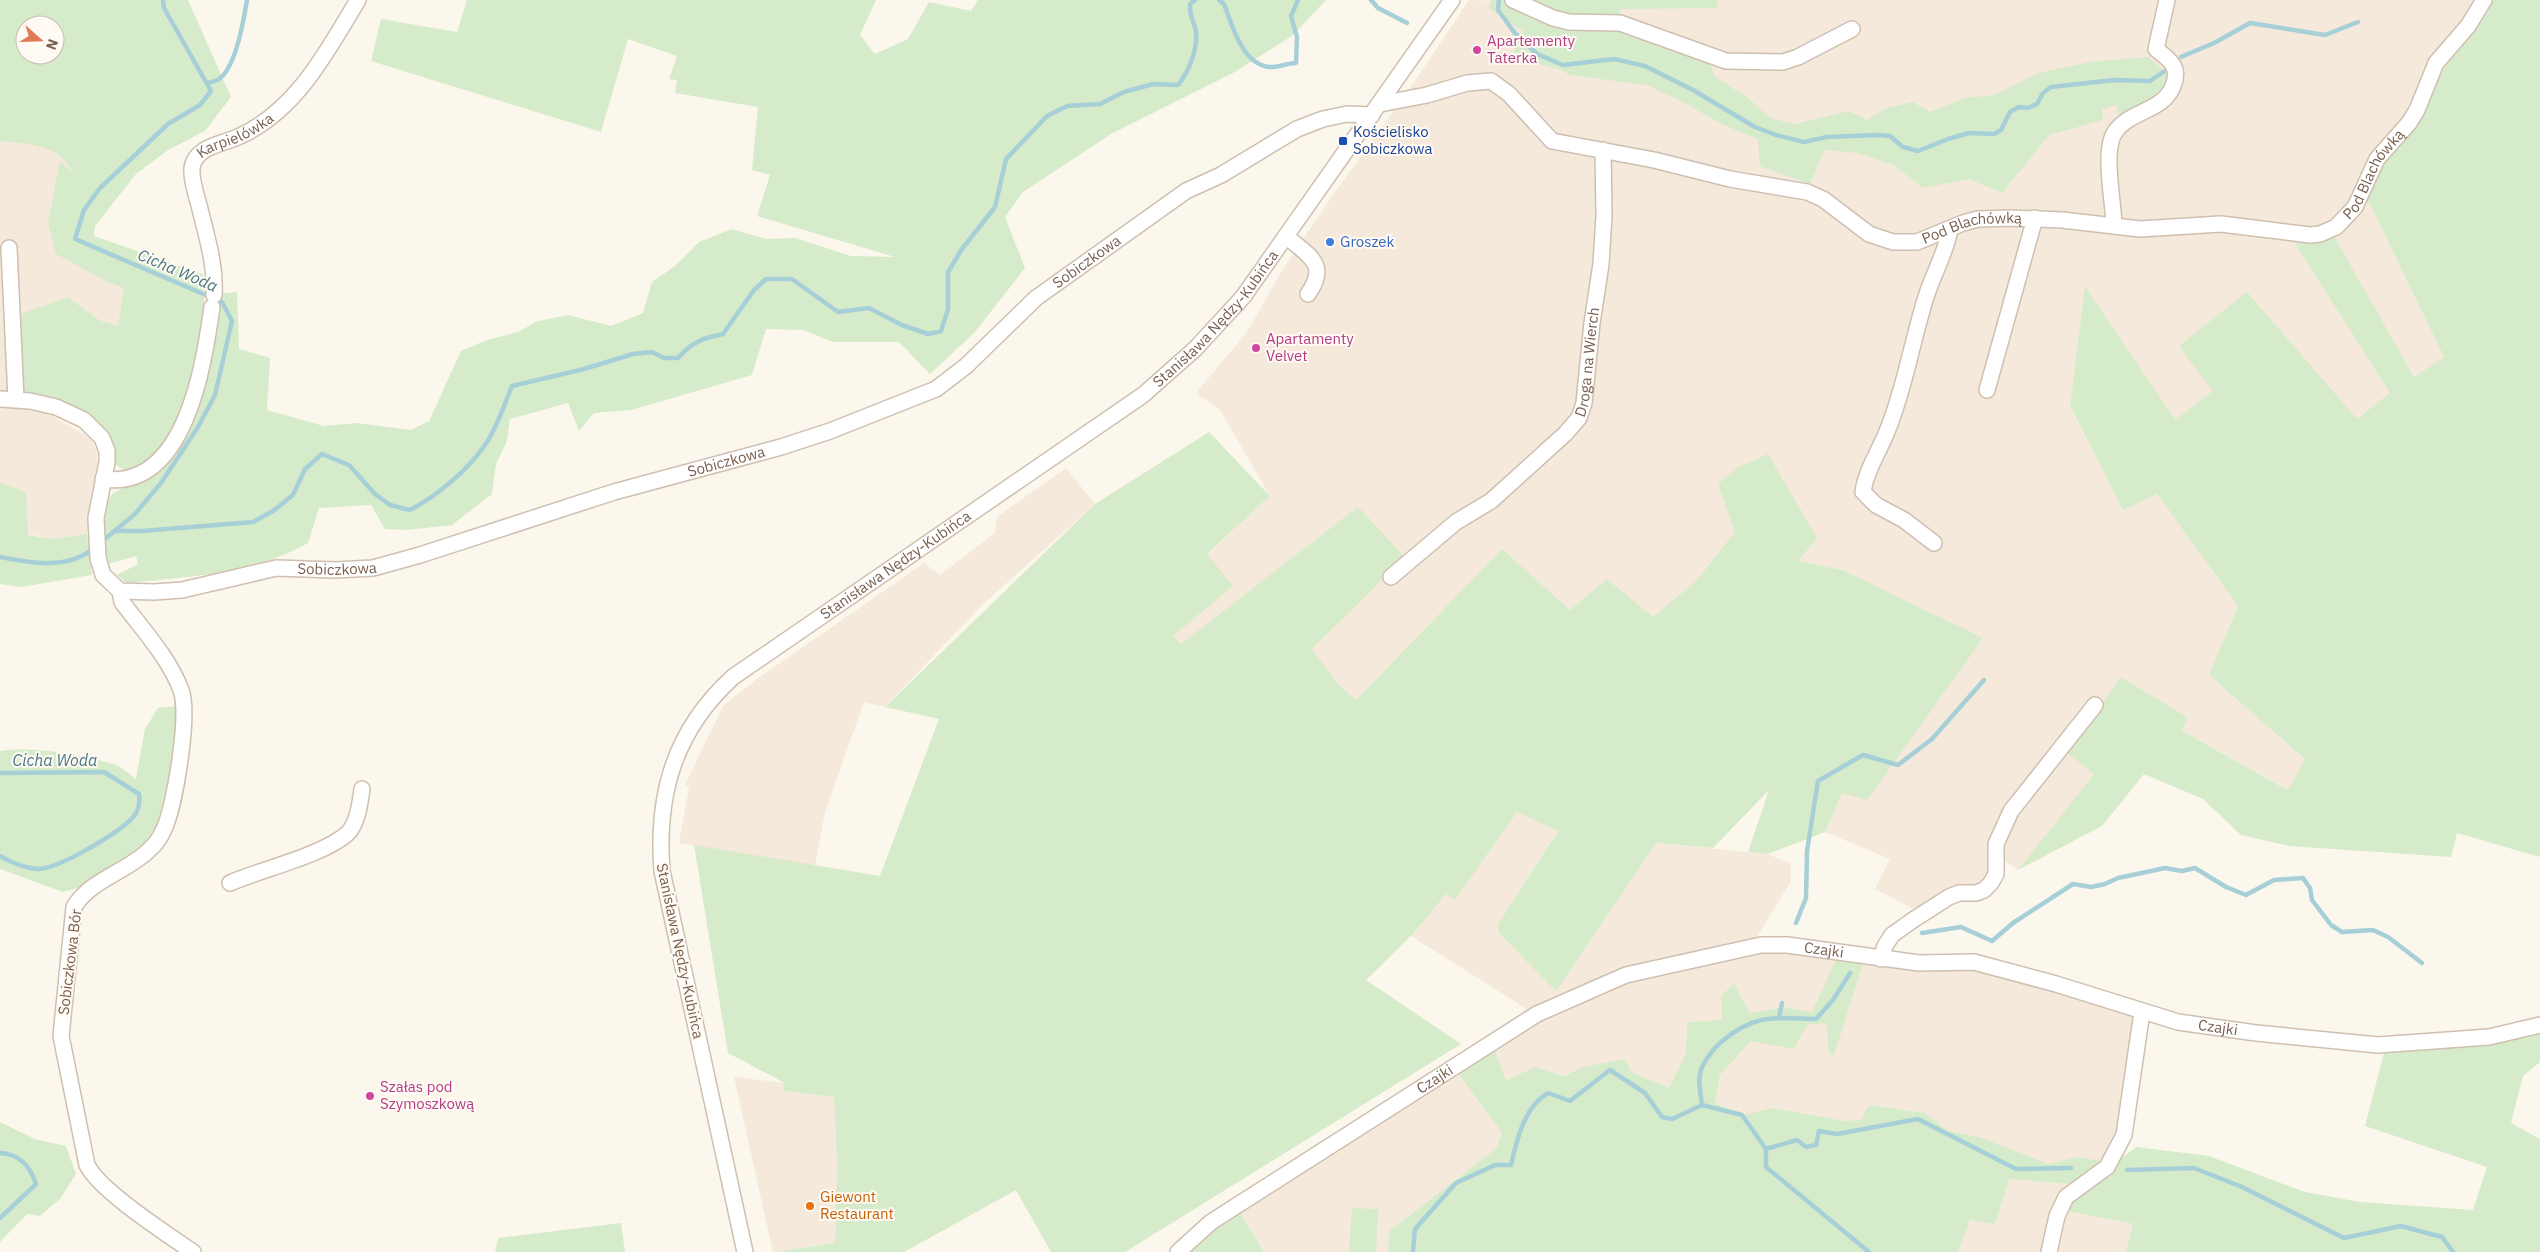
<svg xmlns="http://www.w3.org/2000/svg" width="2540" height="1252" viewBox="0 0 2540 1252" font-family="'IBM Plex Sans',sans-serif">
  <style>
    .residential { fill: #f4e9db }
    .green { fill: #d6ebca; fill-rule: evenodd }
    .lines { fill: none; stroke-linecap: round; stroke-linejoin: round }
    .stream { stroke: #a7cfd8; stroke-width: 4.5 }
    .minor-casing { stroke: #cfbfb1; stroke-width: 18 }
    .minor { stroke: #fff; stroke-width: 15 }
    .hotel-dot { fill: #d1479c; stroke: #fffaf3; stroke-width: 2 }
    .transit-dot { fill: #1a4fb4; stroke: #fffaf3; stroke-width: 2 }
    .shop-dot { fill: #3f7fe0; stroke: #fffaf3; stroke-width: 2 }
    .food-dot { fill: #e8710a; stroke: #fffaf3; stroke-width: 2 }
    .labels { text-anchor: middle; stroke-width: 4; stroke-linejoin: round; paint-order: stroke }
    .hotel-label { font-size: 15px; fill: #b23c85; stroke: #fffaf3; text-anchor: start }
    .transit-label { font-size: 15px; fill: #164399; stroke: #fffaf3; text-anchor: start }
    .street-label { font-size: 15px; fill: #785f4f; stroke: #fffaf3 }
    .shop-label { font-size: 15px; fill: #366cbe; stroke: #fffaf3; text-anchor: start }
    .food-label { font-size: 15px; fill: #c56008; stroke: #fffaf3; text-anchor: start }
    .water-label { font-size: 16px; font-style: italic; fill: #457783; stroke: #fffaf3 }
  </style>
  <rect width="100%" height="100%" fill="#fcf7ec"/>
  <path class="residential" d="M 1469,0 L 1717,8 L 1717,0 L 2493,0 L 2487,13 L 2442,71 L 2418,122 L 2380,166 L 2367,198 L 2444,357 L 2414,377 L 2334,237 L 2313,243 L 2294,242 L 2390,393 L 2357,420 L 2247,292 L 2213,391 L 2175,420 L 2085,287 L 2070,407 L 2123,510 L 2157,494 L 2238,606 L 2209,675 L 2305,759 L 2289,790 L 2182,731 L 2188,718 L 2094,774 L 2018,870 L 2005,861 L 2002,872 L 1929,917 L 1875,889 L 1890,859 L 1825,832 L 1842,793 L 1867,800 L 1842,570 L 1797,561 L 1735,532 L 1695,582 L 1653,618 L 1607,579 L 1570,610 L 1502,549 L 1356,700 L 1337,683 L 1312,649 L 1404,557 L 1180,645 L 1173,636 L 1232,586 L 1207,555 L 1270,496 L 1220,410 L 1196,393 L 1247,332 L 1283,269 L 1331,198 L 1415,81 Z
    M 0,141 L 40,145 L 67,160 L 77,181 L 63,246 L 125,288 L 118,326 L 99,320 L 68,297 L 18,362 L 26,410 L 40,412 L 54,417 L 90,438 L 97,451 L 98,471 L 91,492 L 87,534 L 52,539 L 0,528 Z
    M 1066,468 L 1095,504 L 981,606 L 885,707 L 864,702 L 825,812 L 815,866 L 679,843 L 689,787 L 685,785 L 723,706 L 757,679 L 924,563 L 940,575 L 995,533 L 997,517 Z
    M 1517,812 L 1558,830 L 1498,924 L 1499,933 L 1556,990 L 1656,843 L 1768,854 L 1791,864 L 1791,881 L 1757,937 L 1651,964 L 1530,1011 L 1411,936 L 1446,893 L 1455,900 Z
    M 1753,950 L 1797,951 L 1837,957 L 1812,1012 L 1784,1007 L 1749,1013 L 1734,985 L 1721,996 L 1723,1020 L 1687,1022 L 1686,1053 L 1669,1088 L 1631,1072 L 1583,1067 L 1564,1076 L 1535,1067 L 1506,1080 L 1493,1047 L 1516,1033 L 1578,1002 L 1645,977 Z
    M 1863,964 L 1902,969 L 1984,969 L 2077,996 L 2132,1016 L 2137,1027 L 2124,1125 L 2102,1161 L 2077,1157 L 2048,1164 L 1980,1137 L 1948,1131 L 1925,1113 L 1869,1105 L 1861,1121 L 1846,1121 L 1772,1108 L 1744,1115 L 1715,1103 L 1720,1075 L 1751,1041 L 1794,1048 L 1807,1025 L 1826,1023 L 1829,1053 L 1834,1056 Z
    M 1457,1072 L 1502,1133 L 1496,1149 L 1389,1231 L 1388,1252 L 1264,1252 L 1239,1211 Z
    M 734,1077 L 784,1083 L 784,1091 L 834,1097 L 837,1164 L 835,1243 L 773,1252 Z
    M 2009,1179 L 2070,1184 L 2055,1207 L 2041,1252 L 1958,1252 L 1970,1220 L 1995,1223 Z
    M 2067,1211 L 2133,1224 L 2126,1252 L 2055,1252 Z"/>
  <path class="green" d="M 0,0 L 188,0 L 231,97 L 205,131 L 168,150 L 136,174 L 95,226 L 94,236 L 203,274 C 210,328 189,458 124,470 C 106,462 104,436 94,421 C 83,403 43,396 23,394 L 18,362 L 21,314 L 68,297 L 99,320 L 118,326 L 124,288 L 108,282 L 56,254 L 48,223 L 60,161 L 73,173 C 60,144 28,144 0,141 ZM 25,25 L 55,25 L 55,55 L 25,55 Z
    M 467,0 L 876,0 L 860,35 L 875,54 L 908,39 L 929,2 L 971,11 L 978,0 L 1326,0 L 1292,36 L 1233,73 L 1111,134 L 1023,192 L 1005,217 L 1025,268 L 974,333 L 930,374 L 899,342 L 833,342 L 803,330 L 766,329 L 752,375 L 631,410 L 594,413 L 579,431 L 568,403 L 510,419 L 507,441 L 496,464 L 492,494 L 452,525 L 406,530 L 385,529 L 371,505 L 319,508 L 308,543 C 253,574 188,577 127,583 L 117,575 L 138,564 L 136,556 L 105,565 L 100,525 L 105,503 L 114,492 L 138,483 L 166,460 L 185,431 L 217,294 L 237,292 L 239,349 L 270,358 L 267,410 L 324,426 L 357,423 L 411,430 L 429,421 L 461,351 L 487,340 L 518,332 L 538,321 L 568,315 L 611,326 L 643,313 L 652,282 L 675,266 L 699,242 L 732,229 L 766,239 L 795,238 L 851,256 L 895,257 L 757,216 L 770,175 L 752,170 L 758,107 L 675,93 L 677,80 L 669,79 L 677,56 L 628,39 L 601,132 L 371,61 L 381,19 L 457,32 Z
    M 1491,0 L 1717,0 L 1717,8 L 1621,9 L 1617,30 L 1670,51 L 1710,62 L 1714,76 L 1748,98 L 1770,118 L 1795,124 L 1849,111 L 1867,120 L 1886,108 L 1913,102 L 1930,112 L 1964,98 L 1995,95 L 2039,73 L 2090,62 L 2148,57 L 2170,76 C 2158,95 2141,109 2119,115 L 2116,105 L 2102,109 L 2103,120 L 2049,135 L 2002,193 L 1969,179 L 1923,188 L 1894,165 L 1857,153 L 1824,150 L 1810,184 L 1760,166 L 1758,139 L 1719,123 L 1689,105 L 1647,85 L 1570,75 L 1561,70 L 1512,56 L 1523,31 L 1489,8 Z
    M 2493,0 L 2540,0 L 2540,857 L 2457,833 L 2451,857 L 2289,846 L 2241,835 L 2203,799 L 2144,774 L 2102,826 L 2018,870 L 2094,774 L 2067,753 L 2121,677 L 2188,718 L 2182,731 L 2288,790 L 2305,759 L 2209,675 L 2238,606 L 2157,494 L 2123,510 L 2070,406 L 2085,286 L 2175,420 L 2213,391 L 2179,346 L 2247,292 L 2357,419 L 2390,393 L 2294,242 L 2313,243 L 2334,236 L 2414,377 L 2444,357 L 2367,198 L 2380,166 L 2418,122 L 2442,71 L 2487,13 Z
    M 1209,432 L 1270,496 L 1207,554 L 1233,586 L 1173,636 L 1181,644 L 1358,507 L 1405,557 L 1312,649 L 1337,683 L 1356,700 L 1502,549 L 1570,610 L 1607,579 L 1653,617 L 1695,582 L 1735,532 L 1718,484 L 1737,468 L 1768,454 L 1817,538 L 1798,561 L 1842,570 L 1983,638 L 1867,800 L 1842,793 L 1825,832 L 1768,854 L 1748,852 L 1769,790 L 1713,848 L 1656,843 L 1556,991 L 1499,933 L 1498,924 L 1558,831 L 1517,812 L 1455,900 L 1446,894 L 1411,936 L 1366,980 L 1461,1044 L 1125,1252 L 1051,1252 L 1016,1190 L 904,1252 L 775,1252 L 835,1243 L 837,1164 L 834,1097 L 784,1091 L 783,1082 L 728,1053 L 694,845 L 880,876 L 939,719 L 885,707 L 1095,504 Z
    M 0,483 L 26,492 L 28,535 L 52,539 L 87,534 L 92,575 L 21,587 L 0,584 Z
    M 177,706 L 175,739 L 164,829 L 146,853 L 89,885 L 63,892 L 0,869 L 0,751 C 32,746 82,754 113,764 C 121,766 129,774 136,779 L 145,729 L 158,708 Z
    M 1837,957 L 1863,964 L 1834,1056 L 1829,1053 L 1826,1023 L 1807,1025 L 1794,1049 L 1751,1041 L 1720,1075 L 1715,1103 L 1744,1115 L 1772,1108 L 1846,1121 L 1861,1120 L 1869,1105 L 1925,1113 L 1948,1131 L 1980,1137 L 2048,1164 L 2077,1157 L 2102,1161 L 2070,1184 L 2009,1179 L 1995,1224 L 1970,1220 L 1958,1252 L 1388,1252 L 1389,1231 L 1496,1149 L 1502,1133 L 1457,1072 L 1493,1047 L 1506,1080 L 1535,1067 L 1564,1076 L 1583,1067 L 1625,1059 L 1631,1072 L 1669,1088 L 1686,1053 L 1687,1022 L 1722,1020 L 1721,996 L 1734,984 L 1750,1013 L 1784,1007 L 1812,1012 Z
    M 2540,1034 L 2540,1062 L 2523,1076 L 2511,1123 L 2540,1139 L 2540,1252 L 2126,1252 L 2133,1224 L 2067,1211 L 2078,1191 L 2136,1147 L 2209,1156 L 2305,1192 L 2360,1202 L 2473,1210 L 2487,1167 L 2365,1126 L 2385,1049 L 2461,1048 Z
    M 0,1122 L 35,1139 L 66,1146 L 76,1174 L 60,1199 L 40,1216 L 27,1214 L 0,1242 Z
    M 1352,1208 L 1378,1209 L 1376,1252 L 1349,1252 Z
    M 1239,1211 L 1264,1252 L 1187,1252 Z
    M 621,1223 L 625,1252 L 495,1252 L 498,1238 Z"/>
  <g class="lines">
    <path class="stream" d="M 1219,0 L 1224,4 C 1232,25 1242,64 1269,67 C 1277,68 1288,63 1296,63 L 1297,37 L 1291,16 L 1298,0
      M 1371,0 L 1378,8 L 1407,23
      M 1499,0 L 1498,10 L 1514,32 L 1537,54 L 1563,65 L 1614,59 L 1645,66 L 1693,90 L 1755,127 L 1776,135 L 1804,142 L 1827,137 L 1878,135 L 1890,136 L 1903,147 L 1918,151 L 1948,139 L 1969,133 L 1994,134 L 2001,130 L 2010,112 L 2019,107 L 2028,108 L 2037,104 L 2043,93 L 2051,87 L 2114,80 L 2150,81 L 2169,68
      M 2181,57 L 2214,43 L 2250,23 L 2325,35 L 2358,22
      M 208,83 C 211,82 216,81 219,79 C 236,68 244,19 247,0
      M 115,531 L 142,531 L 253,522 L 273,511 L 293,495 L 305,469 L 322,454 L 349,465 L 375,494 L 390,505 L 410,510 C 438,495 467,471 485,445 C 497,428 504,405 512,386 L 584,369 L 633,354 L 652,352 L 664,358 L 678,358 C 692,342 703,338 723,334 L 754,290 L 766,279 L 792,279 L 838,312 L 869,308 L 902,325 L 928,334 L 941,331 L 948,309 L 948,272 L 962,249 L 995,207 L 1006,159 L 1047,116 L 1067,106 L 1100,104 L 1124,92 L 1153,84 L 1178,85 C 1189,72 1198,48 1196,31 C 1194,20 1189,18 1190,4 L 1195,0
      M 101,542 L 134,515 L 161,483 L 198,427 L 215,395 L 232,321 L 222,302 L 75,239 L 84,210 L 100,188 L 168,124 L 200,105 L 211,91 L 164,8 L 163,0
      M 0,557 C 31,563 66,570 93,549
      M 0,773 L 104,772 L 139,794 C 140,802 139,810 134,816 C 121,832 57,870 37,869 C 25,868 10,862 0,856
      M 1796,923 L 1806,898 L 1807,851 L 1818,781 L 1863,755 L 1898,765 L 1932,739 L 1984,680
      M 1922,933 L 1961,927 L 1992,941 L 2013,923 L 2073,884 L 2091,887 L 2105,884 L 2118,878 L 2165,868 L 2182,871 L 2195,868 L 2226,887 L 2246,895 L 2274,880 L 2303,878 L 2310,888 L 2312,900 L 2331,925 L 2342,932 L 2373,930 L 2388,937 L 2422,963
      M 1779,1018 L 1782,1003
      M 1702,1105 L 1742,1115 L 1766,1149 L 1797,1140 L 1806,1147 L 1816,1145 L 1819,1131 L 1837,1134 L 1918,1119 L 2016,1169 L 2071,1168
      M 1766,1149 L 1766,1167 L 1869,1252
      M 0,1153 C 20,1154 30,1166 36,1184 L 0,1218
      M 2127,1170 L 2194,1168 L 2242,1187 L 2344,1238 L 2401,1226 L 2442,1237 L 2453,1252
      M 1413,1252 L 1415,1229 L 1456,1183 L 1495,1165 L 1511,1165 C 1517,1139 1524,1107 1548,1093 L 1570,1101 L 1610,1070 L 1645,1093 L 1662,1117 L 1672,1119 L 1702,1105 C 1701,1096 1698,1083 1700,1074 C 1702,1063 1713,1049 1721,1042 C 1756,1013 1773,1018 1816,1019 L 1833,1000 L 1850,973"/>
    <defs>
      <g id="minor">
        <path d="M 1513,0 L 1553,18 L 1569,22 L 1620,23 L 1726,61 L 1783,62 L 1798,57 L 1852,29"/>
        <path id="s1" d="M 1380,104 L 1427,95 L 1467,83 L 1491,81 L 1509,94 L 1552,141 L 1654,160 L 1730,179 L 1807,192 L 1823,199 L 1869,234 L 1893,242 L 1917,242 L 1963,223 L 1978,219 L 2010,218 L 2062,220 L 2140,229 L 2221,224 L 2310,235 L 2320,234 L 2336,227 L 2355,207 L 2377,159 L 2409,123 L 2417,110 L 2436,63 L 2468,26 L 2484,0"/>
        <path d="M 2114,226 C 2114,204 2102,150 2115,132 C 2130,110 2163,112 2173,86 C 2181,67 2169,59 2156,49 L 2167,0"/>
        <path d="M 1287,237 C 1309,256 1329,264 1308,294"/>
        <path d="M 9,248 L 16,399"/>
        <path id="s2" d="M 214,295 C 216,264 206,235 199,205 C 196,194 191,180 192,168 C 195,146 224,144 240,136 C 297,110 327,51 358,0"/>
        <path d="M 1987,390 L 2035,218"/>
        <path id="s3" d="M 0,399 L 30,401 L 56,407 L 84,420 L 102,438 L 107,451 L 107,462 L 96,518 L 98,558 L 103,575 L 120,591 L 154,592 L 182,590 L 276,568 L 335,570 L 373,568 L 420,555 L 614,492 L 781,447 L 830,431 L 936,389 L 966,366 L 1036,298 L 1186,191 L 1221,175 L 1297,129 L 1323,119 L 1347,114 L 1372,115"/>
        <path d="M 103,479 C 186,491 204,363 212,307"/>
        <path d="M 1934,543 L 1904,520 L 1876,505 L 1863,492 C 1866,470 1880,450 1888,429 C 1905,387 1912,341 1926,297 C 1933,274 1946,253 1950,229"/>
        <path id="s4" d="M 1391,577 L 1456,522 L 1491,501 L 1565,434 L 1579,418 L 1584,403 L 1592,323 L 1601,264 L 1604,216 L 1603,150"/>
        <path d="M 120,591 L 122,602 C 143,630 169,658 181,690 C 190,714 175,806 164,829 C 161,836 155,845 149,850 C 127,872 91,879 74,907 L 61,1036 L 87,1165 C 100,1191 167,1234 193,1252"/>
        <path d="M 230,883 C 262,869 324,855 348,833 C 358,822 360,803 362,789"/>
        <path d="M 1881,959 L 1885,946 L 1892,935 L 1913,920 L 1949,897 L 1959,893 L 1976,893 L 1984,890 L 1991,883 L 1996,874 L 1996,844 L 2011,811 L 2095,705"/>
        <path id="s5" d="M 745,1252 L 662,871 C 656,793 675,730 733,677 L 1143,395 L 1195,349 L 1243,297 L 1452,0"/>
        <path id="s6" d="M 1178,1252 L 1211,1222 L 1537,1014 L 1626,975 L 1761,945 L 1787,945 L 1919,963 L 1974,962 L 2056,984 L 2178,1022 L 2256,1033 L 2378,1045 L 2489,1037 L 2540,1025"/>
        <path d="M 2049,1252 L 2057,1216 L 2066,1197 L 2107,1167 L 2124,1135 L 2142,1012"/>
      </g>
    </defs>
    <use href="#minor" class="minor-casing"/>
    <use href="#minor" class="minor"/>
  </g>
  <g class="hotel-dot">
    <circle cx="1477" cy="50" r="5"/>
    <circle cx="1256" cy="348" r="5"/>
    <circle cx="370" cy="1096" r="5"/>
  </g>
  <rect class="transit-dot" x="1338" y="136" width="10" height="10" rx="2.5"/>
  <circle class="shop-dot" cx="1330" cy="242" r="5"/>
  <circle class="food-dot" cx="810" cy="1206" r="5"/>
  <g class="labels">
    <g class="hotel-label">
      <text x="1487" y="46">Apartementy<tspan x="1487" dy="17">Taterka</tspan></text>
      <text x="1266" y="344">Apartamenty<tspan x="1266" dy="17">Velvet</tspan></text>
      <text x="380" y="1092">Szałas pod<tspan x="380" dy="17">Szymoszkową</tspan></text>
    </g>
    <g class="transit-label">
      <text x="1353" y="137">Kościelisko<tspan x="1353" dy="17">Sobiczkowa</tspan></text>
    </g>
    <g class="street-label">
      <text dy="5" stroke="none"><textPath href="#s2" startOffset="186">Karpielówka</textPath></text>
      <text dy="5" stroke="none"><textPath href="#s1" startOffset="1076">Pod Blachówką</textPath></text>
      <text dy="5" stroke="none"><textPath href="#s1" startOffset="642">Pod Blachówką</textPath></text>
      <text dy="5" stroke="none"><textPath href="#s3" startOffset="1321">Sobiczkowa</textPath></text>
      <text dy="5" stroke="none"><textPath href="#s5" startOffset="1208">Stanisława Nędzy-Kubińca</textPath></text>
      <text dy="5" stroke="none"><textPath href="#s4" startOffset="304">Droga na Wierch</textPath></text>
      <text dy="5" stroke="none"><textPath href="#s3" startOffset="901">Sobiczkowa</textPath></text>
      <text dy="5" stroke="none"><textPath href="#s5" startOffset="802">Stanisława Nędzy-Kubińca</textPath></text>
      <text dy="5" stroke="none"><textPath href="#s3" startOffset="496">Sobiczkowa</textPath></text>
      <text transform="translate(680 951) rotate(78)" y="5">Stanisława Nędzy-Kubińca</text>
      <text dy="5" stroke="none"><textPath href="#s6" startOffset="730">Czajki</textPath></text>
      <text transform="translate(70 962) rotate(-83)" y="5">Sobiczkowa Bór</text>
      <text dy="5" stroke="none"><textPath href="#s6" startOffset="1134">Czajki</textPath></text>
      <text dy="5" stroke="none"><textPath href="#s6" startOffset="310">Czajki</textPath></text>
    </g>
    <g class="shop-label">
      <text x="1340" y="247">Groszek</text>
    </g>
    <g class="food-label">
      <text x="820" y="1202">Giewont<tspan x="820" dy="17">Restaurant</tspan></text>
    </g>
    <g class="water-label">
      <text transform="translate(178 270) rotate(23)" y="6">Cicha Woda</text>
      <text x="55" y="766">Cicha Woda</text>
    </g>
  </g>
  <g transform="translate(40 40) rotate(110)"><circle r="24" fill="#fffaf3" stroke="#c9bcb1"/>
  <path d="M0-4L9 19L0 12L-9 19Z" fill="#e27956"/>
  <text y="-8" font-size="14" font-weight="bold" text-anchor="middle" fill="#785f4f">N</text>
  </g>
</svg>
